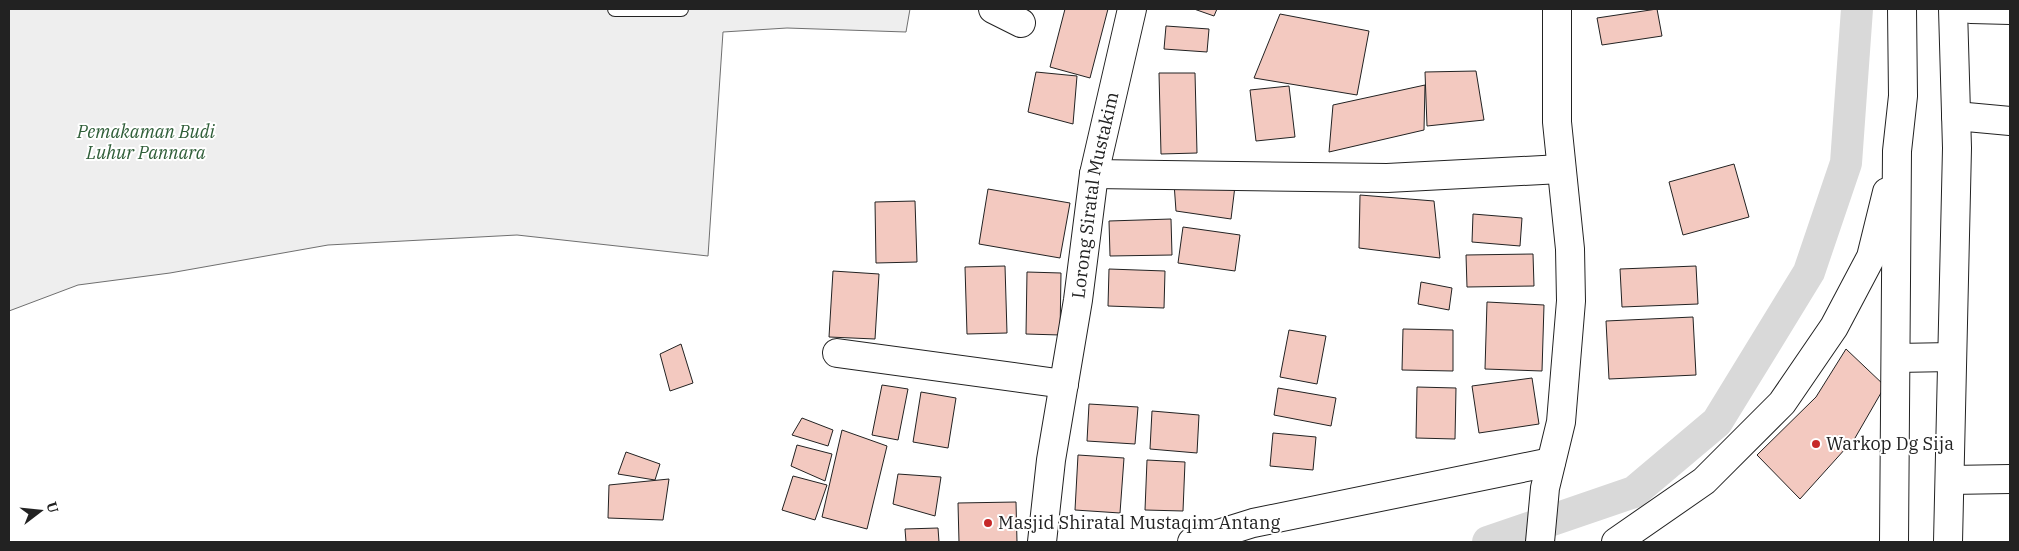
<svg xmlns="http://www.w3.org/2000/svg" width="2019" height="551" viewBox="0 0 2019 551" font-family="'IBM Plex Serif',serif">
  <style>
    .green { fill: #eee; stroke: #6f6f6f }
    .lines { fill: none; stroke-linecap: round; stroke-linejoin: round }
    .canal { stroke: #d9d9d9; stroke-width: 32 }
    .building { fill: #f3c9c0; stroke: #222 }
    .lane-casing { stroke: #222; stroke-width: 16 }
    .street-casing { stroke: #222; stroke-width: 30 }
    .secondary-casing { stroke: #222; stroke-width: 30 }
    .lane { stroke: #fff; stroke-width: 14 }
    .street { stroke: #fff; stroke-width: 28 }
    .secondary { stroke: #fff; stroke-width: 28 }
    .poi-dot { fill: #c62828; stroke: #fff; stroke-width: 2 }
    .labels { text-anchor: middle; stroke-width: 4; stroke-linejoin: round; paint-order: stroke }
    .park-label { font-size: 18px; font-style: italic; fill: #2f5e38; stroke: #fff }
    .street-label { font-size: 18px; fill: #222; stroke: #fff }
    .poi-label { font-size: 18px; fill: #222; stroke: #fff; text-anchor: start }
  </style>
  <rect width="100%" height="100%" fill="#fff"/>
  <path class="green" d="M 9,9 L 910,9 L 906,32 L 787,28 L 723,32 L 708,256 L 517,235 L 328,245 L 170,273 L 78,285 L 9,311 Z"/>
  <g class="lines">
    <path class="canal" d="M 1488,542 L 1634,492 L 1717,422 L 1809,272 L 1846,163 L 1857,9"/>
  </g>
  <path class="building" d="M 1065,9 L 1108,9 L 1090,78 L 1050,67 Z
    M 1194,9 L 1217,9 L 1214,16 Z
    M 1657,9 L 1662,36 L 1602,45 L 1597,18 Z
    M 1280,14 L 1369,31 L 1357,95 L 1254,78 Z
    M 1166,26 L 1209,29 L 1207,52 L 1164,49 Z
    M 1476,71 L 1484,120 L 1427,126 L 1425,72 Z
    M 1036,72 L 1077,76 L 1073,124 L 1028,112 Z
    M 1159,73 L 1195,73 L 1197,153 L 1161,154 Z
    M 1425,85 L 1424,130 L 1329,152 L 1333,105 Z
    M 1289,86 L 1295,137 L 1256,141 L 1250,90 Z
    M 1734,164 L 1749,217 L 1683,235 L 1669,182 Z
    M 1174,183 L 1235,186 L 1231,219 L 1176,211 Z
    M 988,189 L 1070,203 L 1060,258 L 979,244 Z
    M 1360,195 L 1434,201 L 1440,258 L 1359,248 Z
    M 915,201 L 917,262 L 876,263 L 875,202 Z
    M 1473,214 L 1522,218 L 1520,246 L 1472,242 Z
    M 1171,219 L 1172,255 L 1110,256 L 1109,221 Z
    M 1183,227 L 1240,235 L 1235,271 L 1178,263 Z
    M 1533,254 L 1534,286 L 1467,287 L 1466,255 Z
    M 1005,266 L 1007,333 L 967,334 L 965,267 Z
    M 1696,266 L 1698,304 L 1622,307 L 1620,269 Z
    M 1109,269 L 1165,271 L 1164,308 L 1108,306 Z
    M 833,271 L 879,274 L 875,339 L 829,337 Z
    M 1027,272 L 1061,273 L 1060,335 L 1026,334 Z
    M 1421,282 L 1452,288 L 1449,310 L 1418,304 Z
    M 1487,302 L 1544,305 L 1542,371 L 1485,369 Z
    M 1693,317 L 1696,375 L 1609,379 L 1606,321 Z
    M 1403,329 L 1453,330 L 1453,371 L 1402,370 Z
    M 1289,330 L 1326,336 L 1317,384 L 1280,377 Z
    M 681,344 L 693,383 L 670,391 L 660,354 Z
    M 1846,349 L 1885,386 L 1855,438 L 1800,499 L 1757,455 L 1816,397 Z
    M 1532,378 L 1539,424 L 1479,433 L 1472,386 Z
    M 882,385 L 908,389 L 898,440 L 872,435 Z
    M 1417,387 L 1456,388 L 1455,439 L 1416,438 Z
    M 1278,388 L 1336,398 L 1331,426 L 1274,415 Z
    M 921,392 L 956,398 L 948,448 L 913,442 Z
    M 1089,404 L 1138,407 L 1135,444 L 1087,441 Z
    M 1152,411 L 1199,415 L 1197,453 L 1150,449 Z
    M 802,418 L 833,430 L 828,446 L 792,435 Z
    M 842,430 L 887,446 L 867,529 L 822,517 Z
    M 1273,433 L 1316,437 L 1313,470 L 1270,466 Z
    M 797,445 L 832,454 L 825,481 L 791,466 Z
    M 626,452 L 660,464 L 655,480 L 618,474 Z
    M 1078,455 L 1124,458 L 1120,513 L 1075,510 Z
    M 1147,460 L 1185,462 L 1183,511 L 1145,510 Z
    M 898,474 L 941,477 L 935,516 L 893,504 Z
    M 793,476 L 827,485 L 815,520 L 782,510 Z
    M 669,479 L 663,520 L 608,518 L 609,485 Z
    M 1016,502 L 1017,542 L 959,542 L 958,503 Z
    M 938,528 L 939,542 L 906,542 L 905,529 Z"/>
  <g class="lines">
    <defs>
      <path id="lane" d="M 615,9 L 681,9"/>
      <g id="street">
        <path d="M 993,9 L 1021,23"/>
        <path d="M 1971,9 L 2010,10"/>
        <path d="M 1956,116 L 2010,121"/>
        <path d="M 1094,174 L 1387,178 L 1561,169"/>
        <path d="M 837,353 L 1064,384"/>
        <path d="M 1896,358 L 1952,357"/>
        <path d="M 1950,480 L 2010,479"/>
        <path id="s1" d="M 1042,542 L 1051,460 L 1078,300 L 1094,174 L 1132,9"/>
        <path d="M 1192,542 L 1253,523 L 1551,462"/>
        <path d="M 1616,542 L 1704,481 L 1782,403 L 1834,327 L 1871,257 L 1887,192"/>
        <path d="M 1894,542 L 1897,151 L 1903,96 L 1902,9"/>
        <path d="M 1948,542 L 1957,148 L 1953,9"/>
      </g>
      <path id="secondary" d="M 1540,542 L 1545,488 L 1561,422 L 1571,301 L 1570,249 L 1557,122 L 1557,9"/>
    </defs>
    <use href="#lane" class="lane-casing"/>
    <use href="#street" class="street-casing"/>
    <use href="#secondary" class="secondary-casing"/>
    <use href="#lane" class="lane"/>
    <use href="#street" class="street"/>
    <use href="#secondary" class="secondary"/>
  </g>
  <g class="poi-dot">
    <circle cx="1816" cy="444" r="5"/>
    <circle cx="988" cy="523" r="5"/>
  </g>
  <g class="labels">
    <g class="park-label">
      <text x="146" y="138">Pemakaman Budi<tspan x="146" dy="21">Luhur Pannara</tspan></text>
    </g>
    <g class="street-label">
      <text dy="6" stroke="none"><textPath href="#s1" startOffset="351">Lorong Siratal Mustakim</textPath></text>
    </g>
    <g class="poi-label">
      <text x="1826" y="450">Warkop Dg Sija</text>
      <text x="998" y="529">Masjid Shiratal Mustaqim Antang</text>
    </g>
  </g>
  <rect width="2019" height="551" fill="none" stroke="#222222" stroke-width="20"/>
  <g transform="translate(40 511) rotate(74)" stroke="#ffffff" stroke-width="4" paint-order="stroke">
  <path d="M0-4L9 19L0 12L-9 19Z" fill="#222222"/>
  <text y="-8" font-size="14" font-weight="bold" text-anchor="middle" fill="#222222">U</text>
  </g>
</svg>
